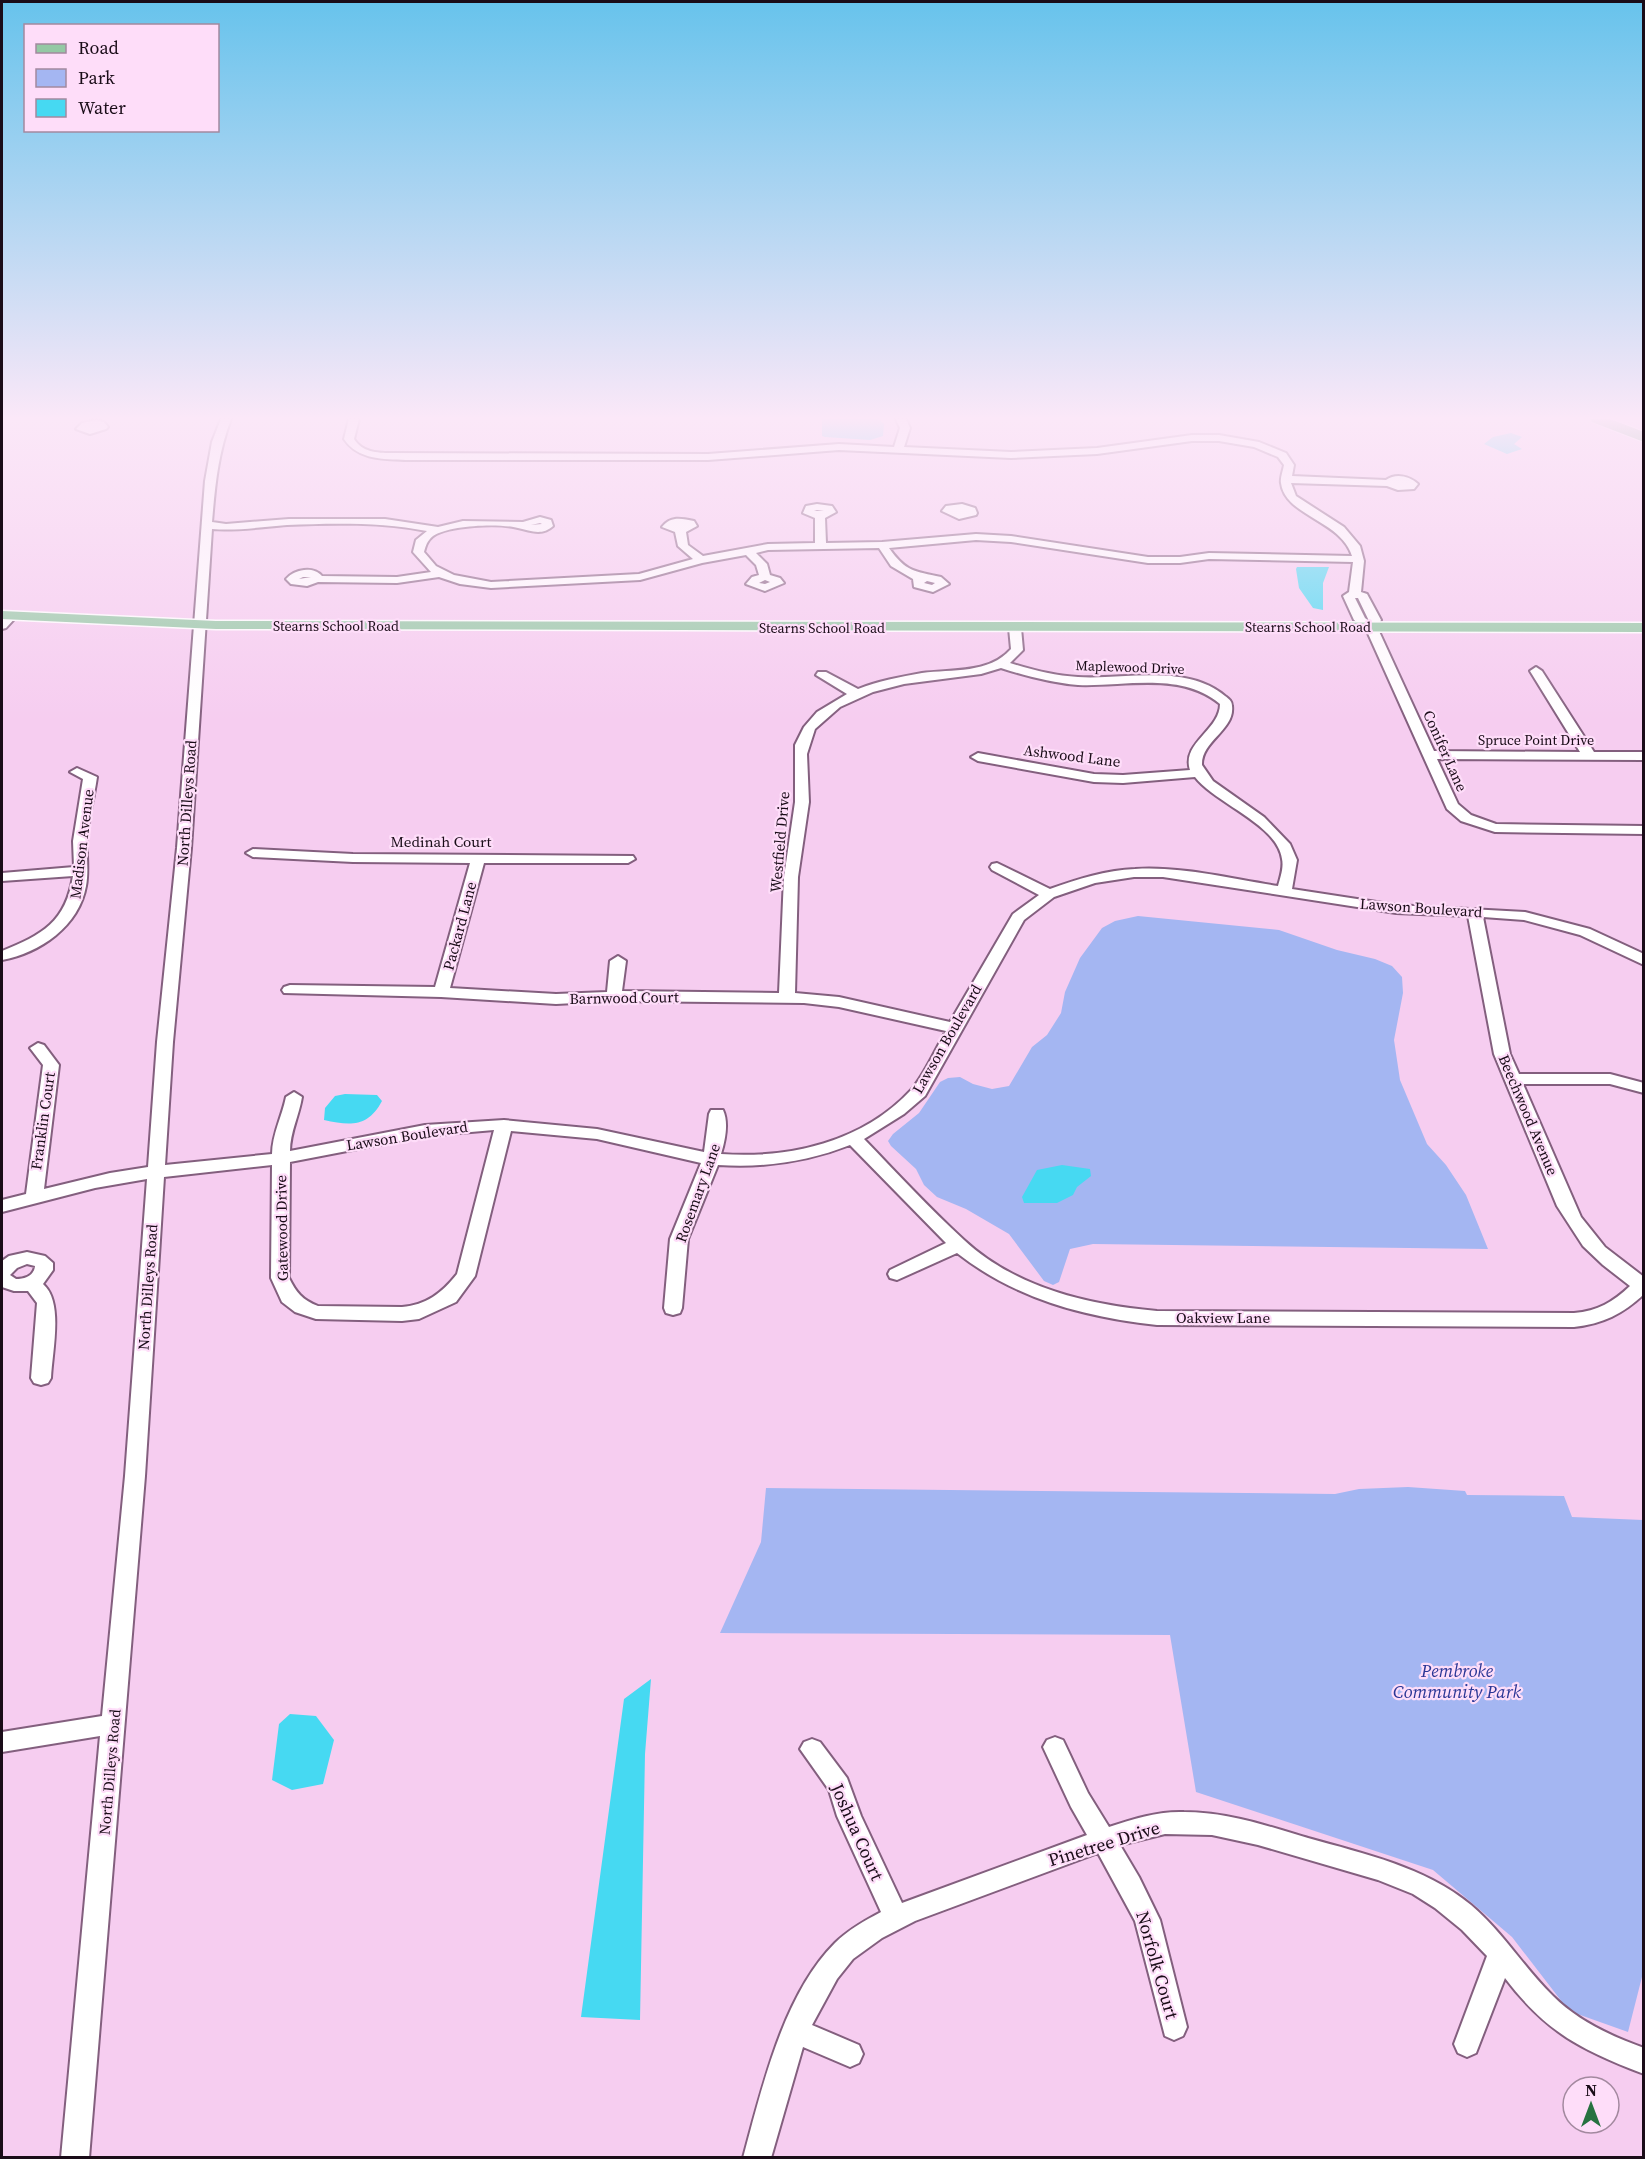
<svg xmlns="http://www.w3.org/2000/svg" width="1645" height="2159" viewBox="0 0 1645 2159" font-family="'Source Serif 4',serif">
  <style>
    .green { fill: #a4b6f2 }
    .water { fill: #46d9f2 }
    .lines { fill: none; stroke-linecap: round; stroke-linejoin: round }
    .minor-casing { stroke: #835f7e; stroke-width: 4 }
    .major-casing { stroke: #fff; stroke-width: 3 }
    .highway-casing { stroke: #fff; stroke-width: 2 }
    .minor { fill: #fff; fill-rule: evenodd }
    .major { fill: #94c8a4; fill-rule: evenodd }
    .highway { fill: #4ca467; fill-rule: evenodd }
    .labels { text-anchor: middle; stroke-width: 4.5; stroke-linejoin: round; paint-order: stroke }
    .far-street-label { font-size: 14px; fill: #1a0c18; stroke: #feddf9 }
    .street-label { font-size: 15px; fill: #1a0c18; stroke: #feddf9 }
    .near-park-label { font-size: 18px; font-style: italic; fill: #2a3695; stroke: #feddf9 }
    .near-street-label { font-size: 18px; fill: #1a0c18; stroke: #feddf9 }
  </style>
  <rect width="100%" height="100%" fill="#f6cdf0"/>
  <path class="green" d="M 1138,916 L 1279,930 L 1337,950 L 1375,959 L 1392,966 L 1402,977 L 1403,993 L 1394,1040 L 1400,1080 L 1427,1144 L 1446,1165 L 1466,1195 L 1488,1249 L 1093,1244 L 1070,1249 L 1059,1282 L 1053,1285 L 1044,1281 L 1009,1234 L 966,1209 L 937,1197 L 924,1185 L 916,1169 L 891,1146 L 888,1141 L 893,1134 L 919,1113 L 940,1082 L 948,1078 L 960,1077 L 973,1084 L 992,1089 L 1009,1086 L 1032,1047 L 1047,1035 L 1061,1013 L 1065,992 L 1080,958 L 1102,928 L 1115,921 Z
    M 1408,1487 L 1465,1491 L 1467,1495 L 1564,1496 L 1572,1517 L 1643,1520 L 1644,1969 L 1628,2032 L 1569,2011 L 1512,1937 L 1433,1870 L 1196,1792 L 1170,1635 L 720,1633 L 761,1542 L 766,1488 L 1335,1494 L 1359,1489 Z"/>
  <path class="water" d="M 822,419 L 878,419 L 884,424 L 883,436 L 870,440 L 825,437 L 822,436 Z
    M 1511,433 L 1522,437 L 1514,444 L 1522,449 L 1507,454 L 1484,444 L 1493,437 Z
    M 1297,567 L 1329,567 L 1323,583 L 1323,610 L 1313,608 L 1299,588 L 1296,569 Z
    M 345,1094 L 377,1095 L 382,1101 C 368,1127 351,1126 324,1120 L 325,1108 L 335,1096 Z
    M 1062,1165 L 1090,1169 L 1091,1176 L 1077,1187 L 1073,1195 L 1057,1203 L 1024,1203 L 1022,1197 L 1037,1170 Z
    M 651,1679 L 645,1754 L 640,2020 L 581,2017 L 624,1699 Z
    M 290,1714 L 316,1716 L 334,1740 L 323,1784 L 292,1790 L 272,1780 L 279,1724 Z"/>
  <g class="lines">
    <defs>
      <path id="minor" d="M 221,419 L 231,419 C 218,453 215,486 212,522 L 226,524 L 289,519 L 385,519 L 438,527 L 463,521 L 523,522 L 540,517 L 551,520 L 553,526 C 542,536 531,531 518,528 C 499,523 449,525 433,536 C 427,541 426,545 424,552 L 436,566 L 454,575 L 491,582 L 639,574 L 693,559 L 678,546 L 675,532 L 662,527 C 670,516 681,518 694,521 L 697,526 L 686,532 L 688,545 L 703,556 L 768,544 L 815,543 L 815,518 L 803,513 L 806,506 L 817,504 L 832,506 L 836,512 L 825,518 L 826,543 L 882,542 L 976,534 L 1011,536 L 1148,557 L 1180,557 L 1209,553 L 1352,556 C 1341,520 1285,516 1281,483 C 1280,478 1283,471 1284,465 L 1278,457 L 1254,447 L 1219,441 L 1192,441 L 1097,454 L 1011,458 L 839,450 L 708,460 L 406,460 C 383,459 358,460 344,439 L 349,419 L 359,419 L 354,439 C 362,452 377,453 391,453 L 708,454 L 839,444 L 894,447 L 900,428 L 896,419 L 906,419 L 910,428 L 904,447 L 1011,452 L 1097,448 L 1192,435 L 1219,435 L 1259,442 L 1286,453 L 1294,465 L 1292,476 L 1386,480 C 1396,473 1409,476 1418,484 L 1414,489 L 1398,490 L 1387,486 L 1291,483 L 1296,496 L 1344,527 L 1360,546 L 1364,561 L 1361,592 L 1367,594 L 1381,620 L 1377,627 L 1434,751 L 1580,752 L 1530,671 L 1536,667 L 1542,671 L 1594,752 L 1644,752 L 1644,760 L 1437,759 L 1458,804 L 1471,815 L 1496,824 L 1644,826 L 1644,834 L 1495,832 L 1461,821 L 1447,809 L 1366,629 L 1354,620 L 1343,596 L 1349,592 L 1353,562 L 1209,559 L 1180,563 L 1148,563 L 1011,542 L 976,540 L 889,548 C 906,572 914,571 941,577 L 949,584 L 933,592 L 914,587 L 913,579 L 891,566 L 879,548 L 768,550 L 756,553 L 767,564 L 770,575 L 780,578 L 784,583 L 765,591 L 746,584 L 752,577 L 759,575 L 756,565 L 746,555 L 702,563 L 640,580 L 491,588 L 460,584 L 439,577 L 397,583 L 318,582 L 307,586 L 291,584 L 286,579 C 295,569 313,566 322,576 L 397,577 L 431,572 L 413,552 L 416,540 L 427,531 C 382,522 332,523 287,525 C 262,527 237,531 212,529 L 191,848 L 173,1042 L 165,1165 L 272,1154 C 272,1134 282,1117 286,1097 L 294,1092 L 302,1097 C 299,1116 290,1132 290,1151 L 425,1125 L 504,1120 L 597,1129 L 704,1152 L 709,1114 L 711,1110 L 723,1110 C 729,1123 725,1141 721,1154 C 789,1159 863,1142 911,1090 C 924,1076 936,1048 946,1031 L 839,1007 L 804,1003 L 614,1001 L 556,1004 L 441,997 L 284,993 L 282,990 L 284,987 L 290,985 L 435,987 L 470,863 L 353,862 L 253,857 L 246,853 L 253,849 L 353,854 L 633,856 L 635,859 L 628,863 L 484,863 L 450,988 L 556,994 L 607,992 L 610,961 L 618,956 L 626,961 L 622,991 L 779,993 L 784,877 L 795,802 L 795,745 L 804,727 L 817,712 L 847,694 L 816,675 L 818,672 L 826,672 L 858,689 C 878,681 900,677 922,673 C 952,669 989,674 1011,649 L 1009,628 L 1015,624 L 1021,628 L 1023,650 L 1010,663 C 1032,670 1055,676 1078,677 C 1124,680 1186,663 1225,696 C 1229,699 1232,701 1232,706 C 1235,730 1201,741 1202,765 L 1213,781 L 1264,817 L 1290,844 L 1297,860 L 1292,889 L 1396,905 L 1525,912 L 1590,929 L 1644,954 L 1644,965 L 1580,935 L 1524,920 L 1483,917 L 1510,1054 L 1519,1074 L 1610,1074 L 1644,1083 L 1644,1093 L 1610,1084 L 1523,1084 L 1581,1217 L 1605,1247 L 1644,1277 L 1644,1294 C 1623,1314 1602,1324 1574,1327 L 1157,1325 C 1084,1317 1016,1299 957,1253 L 897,1280 L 890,1278 L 888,1274 L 890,1270 L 946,1243 L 850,1145 C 807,1162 764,1168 718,1165 L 688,1239 L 682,1308 L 680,1313 L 673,1315 L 666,1313 L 664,1308 L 670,1239 L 701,1163 L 597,1139 L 511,1131 L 475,1276 L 456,1302 L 419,1319 L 402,1321 L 316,1319 L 295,1312 L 282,1302 L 271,1278 L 272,1165 L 164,1177 L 145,1476 L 89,2158 L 61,2158 L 100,1736 L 2,1752 L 2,1732 L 102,1716 L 125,1476 L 147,1179 L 95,1188 L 2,1212 L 2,1200 L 26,1194 L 43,1065 L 30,1048 L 38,1043 L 44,1045 L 59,1065 L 44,1189 L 110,1173 L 148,1167 L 157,1042 L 177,848 L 205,481 L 212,442 ZM 817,510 L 824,511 L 814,511 ZM 540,523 L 542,524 L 531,525 ZM 303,577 L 311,577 L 299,579 ZM 765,580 L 770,582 L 765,584 L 759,583 ZM 927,581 L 935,583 L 932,585 L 924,583 ZM 1355,598 L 1358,598 L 1369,621 L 1365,618 ZM 1001,668 C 1026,676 1052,683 1078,685 C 1125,687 1180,671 1220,704 C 1220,730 1181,743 1190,770 L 1123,775 L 1094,774 L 978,753 L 971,757 L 978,761 L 1094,782 L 1123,783 L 1195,777 C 1216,804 1277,824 1282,859 C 1284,868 1280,878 1278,886 C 1231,879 1182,866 1135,869 C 1106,870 1078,879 1050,889 L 997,863 L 992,864 L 990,867 L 992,870 L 1039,895 L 1013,914 L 950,1022 L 839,997 L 795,993 L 798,877 L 809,802 L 807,754 L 815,729 L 840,707 L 873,692 L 904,684 L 981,674 ZM 1134,877 L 1163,877 L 1396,913 L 1468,916 L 1494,1054 L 1557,1206 L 1583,1246 L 1603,1265 L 1630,1286 C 1613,1302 1598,1311 1574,1313 L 1157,1311 C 1088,1305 1016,1288 964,1240 C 929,1208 897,1173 864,1139 L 904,1114 L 925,1096 L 1024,920 L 1054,897 L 1095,883 ZM 494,1130 L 457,1274 C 442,1293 426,1305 402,1307 L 318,1306 C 302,1300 296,1292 289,1278 L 290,1162 L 425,1136 Z
        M 96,420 L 104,422 L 108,427 L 106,429 L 90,434 L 76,429 L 82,423 Z
        M 962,504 L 975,508 L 977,513 L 976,515 L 959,519 L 942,511 L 946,506 Z
        M 12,612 L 18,615 L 6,628 L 2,629 L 2,620 Z
        M 77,768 L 97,777 C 94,798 88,819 87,841 C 86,856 89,870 86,886 C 79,926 40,953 2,960 L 2,951 C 42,935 66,922 73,876 L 2,881 L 2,873 L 74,867 L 73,841 L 83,779 L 70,772 Z
        M 27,1252 L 45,1256 L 53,1263 L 53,1270 L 43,1284 C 64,1302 52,1352 51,1378 L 48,1383 L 41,1385 L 34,1383 L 31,1378 L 37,1303 L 28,1291 L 14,1291 L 2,1287 L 2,1261 L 9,1256 ZM 27,1264 L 35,1266 C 34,1276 25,1279 16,1279 L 10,1275 L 17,1268 Z
        M 1055,1737 L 1063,1740 L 1088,1793 L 1109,1827 C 1133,1819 1158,1811 1184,1812 C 1227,1812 1268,1826 1308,1838 C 1365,1854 1425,1867 1471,1905 C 1503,1932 1524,1968 1553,1996 C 1578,2021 1611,2036 1644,2048 L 1644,2074 C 1581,2050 1546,2032 1505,1978 L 1476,2053 L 1467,2057 L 1458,2053 L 1454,2044 L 1487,1956 L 1462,1930 L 1435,1908 L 1413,1894 L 1378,1880 L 1258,1845 L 1212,1835 L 1165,1834 L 1120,1845 L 1139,1877 L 1160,1920 L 1187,2027 L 1183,2036 L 1174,2040 L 1165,2036 L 1135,1921 L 1098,1853 L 915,1921 L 882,1938 L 853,1959 L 837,1979 L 812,2025 L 859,2045 L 863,2054 L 859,2063 L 850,2067 L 803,2047 L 771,2158 L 743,2158 C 762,2088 783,1995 835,1943 C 848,1930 864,1921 881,1912 L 837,1816 L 829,1790 L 800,1749 L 804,1742 L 812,1739 L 820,1742 L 847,1778 L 861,1816 L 902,1903 L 1087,1835 L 1071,1807 L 1043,1747 L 1047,1740 Z"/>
      <path id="major" d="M 2,611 L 216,621 L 1644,623 L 1644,632 L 216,629 L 2,619 Z"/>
      <path id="highway" d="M 1590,419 L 1610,419 L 1644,432 L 1644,442 L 1592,422 Z"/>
    </defs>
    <use href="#minor" class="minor-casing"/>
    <use href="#major" class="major-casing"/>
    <use href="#highway" class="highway-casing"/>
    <use href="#minor" class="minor"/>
    <use href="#major" class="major"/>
    <use href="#highway" class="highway"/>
  </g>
  <linearGradient id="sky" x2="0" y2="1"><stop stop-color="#67c3ec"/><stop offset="0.58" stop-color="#fbe8f8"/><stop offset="1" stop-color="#fbe8f8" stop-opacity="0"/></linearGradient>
  <rect width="1645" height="721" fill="url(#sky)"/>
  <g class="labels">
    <g class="far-street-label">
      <text x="336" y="631">Stearns School Road</text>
      <text x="1308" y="632">Stearns School Road</text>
      <text x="822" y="633">Stearns School Road</text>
      <text transform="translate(1130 667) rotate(2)" y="5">Maplewood Drive</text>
      <text x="1536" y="745">Spruce Point Drive</text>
    </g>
    <g class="street-label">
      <text transform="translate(1445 751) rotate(66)" y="5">Conifer Lane</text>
      <text transform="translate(1072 756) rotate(7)" y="5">Ashwood Lane</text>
      <text transform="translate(187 803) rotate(-86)" y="5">North Dilleys Road</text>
      <text x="441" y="847">Medinah Court</text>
      <text transform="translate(780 842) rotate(-85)" y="5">Westfield Drive</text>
      <text transform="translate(82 844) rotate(-83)" y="5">Madison Avenue</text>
      <text transform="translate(1421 908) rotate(4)" y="5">Lawson Boulevard</text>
      <text transform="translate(460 926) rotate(-75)" y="5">Packard Lane</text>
      <text transform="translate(624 998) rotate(-1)" y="5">Barnwood Court</text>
      <text transform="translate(947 1039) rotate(-60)" y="5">Lawson Boulevard</text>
      <text transform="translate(1528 1115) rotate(67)" y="5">Beechwood Avenue</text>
      <text transform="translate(43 1121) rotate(-82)" y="5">Franklin Court</text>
      <text transform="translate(407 1136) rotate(-9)" y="5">Lawson Boulevard</text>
      <text transform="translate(698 1193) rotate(-70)" y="5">Rosemary Lane</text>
      <text transform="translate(282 1228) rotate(-91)" y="5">Gatewood Drive</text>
      <text transform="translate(148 1287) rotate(-86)" y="5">North Dilleys Road</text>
      <text x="1223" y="1323">Oakview Lane</text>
      <text transform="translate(110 1772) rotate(-85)" y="5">North Dilleys Road</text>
    </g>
    <g class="near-park-label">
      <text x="1457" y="1677">Pembroke<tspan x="1457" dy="21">Community Park</tspan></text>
    </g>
    <g class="near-street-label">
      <text transform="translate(857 1832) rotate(66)" y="6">Joshua Court</text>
      <text transform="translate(1104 1844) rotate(-17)" y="6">Pinetree Drive</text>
      <text transform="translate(1157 1965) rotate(74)" y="6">Norfolk Court</text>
    </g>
  </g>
  <rect width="1645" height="2159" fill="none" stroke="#1a0c18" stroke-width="6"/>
  <rect x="24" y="24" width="195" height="108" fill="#feddf9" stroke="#a3899f" stroke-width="1.5"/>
  <rect x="36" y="44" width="30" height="9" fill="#94c8a4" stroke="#a3899f" stroke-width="1.5"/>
  <text x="78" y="54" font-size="18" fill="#1a0c18">Road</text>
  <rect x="36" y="69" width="30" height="18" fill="#a4b6f2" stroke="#a3899f" stroke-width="1.5"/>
  <text x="78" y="84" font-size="18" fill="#1a0c18">Park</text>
  <rect x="36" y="99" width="30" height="18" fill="#46d9f2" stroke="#a3899f" stroke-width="1.5"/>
  <text x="78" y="114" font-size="18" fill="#1a0c18">Water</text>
  <g transform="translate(1591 2105)"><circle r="28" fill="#feddf9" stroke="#a3899f" stroke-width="1.5"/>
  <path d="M0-4.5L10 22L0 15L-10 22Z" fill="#277241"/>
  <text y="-9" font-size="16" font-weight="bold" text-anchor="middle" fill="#1a0c18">N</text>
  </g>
</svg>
